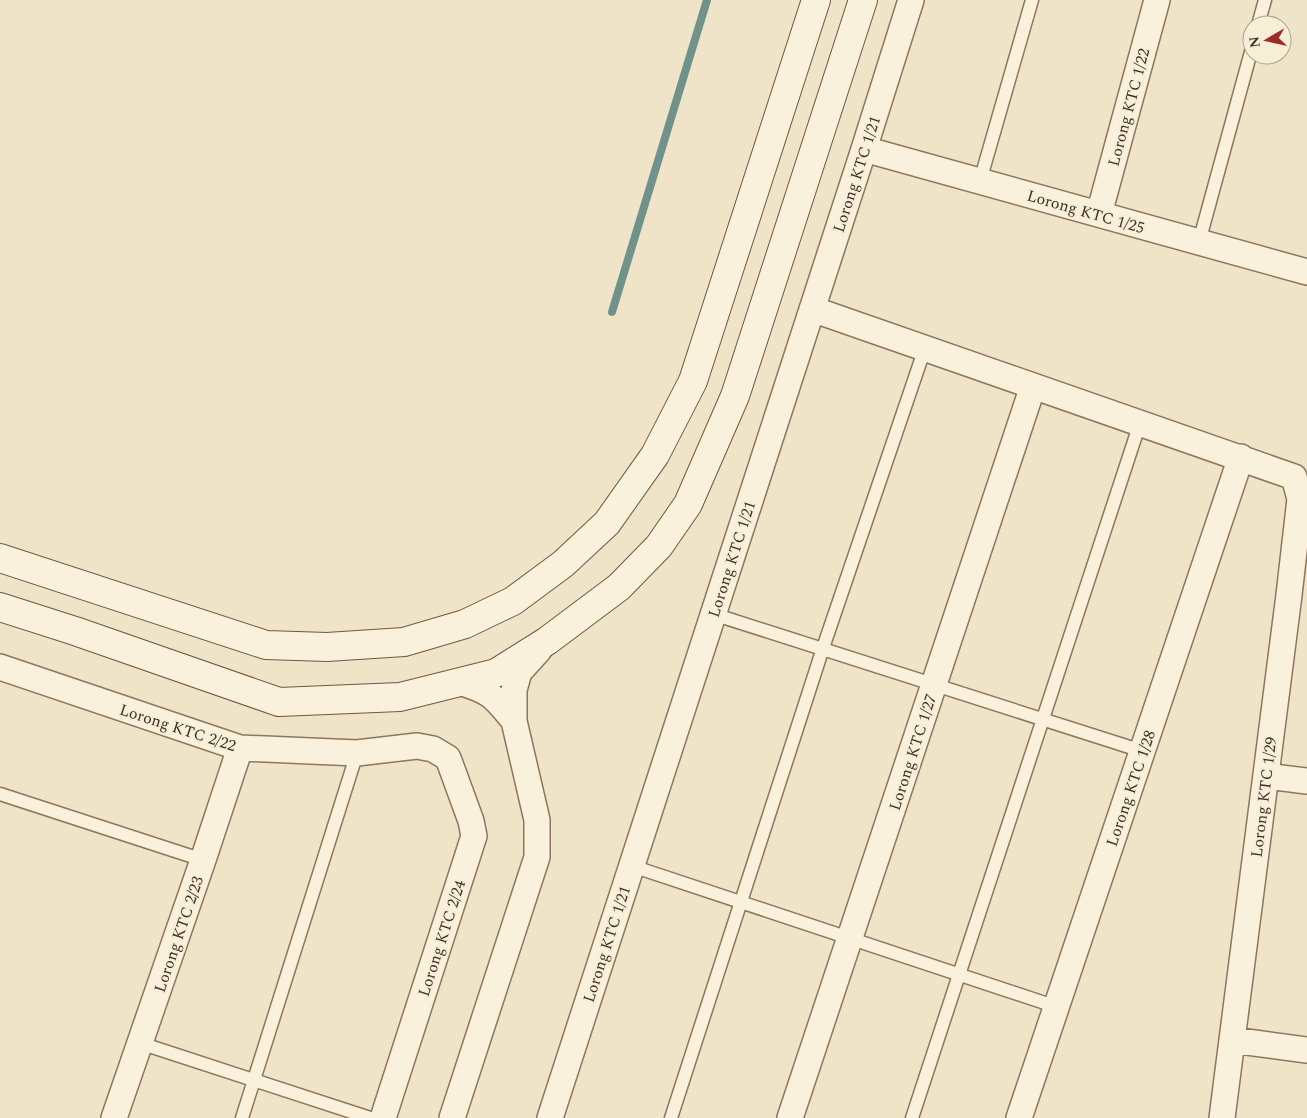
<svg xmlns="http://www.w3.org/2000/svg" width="1307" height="1118" viewBox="0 0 1307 1118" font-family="Spectral,serif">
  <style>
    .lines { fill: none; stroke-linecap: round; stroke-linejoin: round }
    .stream { stroke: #6f938a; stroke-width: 8 }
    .lane-casing { stroke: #8d765c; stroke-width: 15 }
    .street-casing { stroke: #8d765c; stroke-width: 28 }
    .secondary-casing { stroke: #6f573f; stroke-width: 30 }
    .lane { stroke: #faf1dc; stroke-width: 12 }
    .street { stroke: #faf1dc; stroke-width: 25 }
    .secondary { stroke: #faf1dc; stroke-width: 28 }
    .labels { text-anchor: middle; stroke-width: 4.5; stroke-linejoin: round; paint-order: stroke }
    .street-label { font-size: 16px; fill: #3d2e20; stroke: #f7eed8 }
  </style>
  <rect width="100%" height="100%" fill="#f0e4c8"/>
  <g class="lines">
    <path class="stream" d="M 612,312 L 707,0"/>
    <defs>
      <path id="lane" d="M 1258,25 L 1265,0
        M 980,181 L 1032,0
        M 1199,242 L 1252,48
        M 713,614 L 1142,751
        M 0,794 L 203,860
        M 632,866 L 1057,1007
        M 140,1043 L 370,1118
        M 242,1118 L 357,753
        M 671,1118 L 823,648 L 925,348
        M 912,1118 L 1140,423"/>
      <path id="street" d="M 864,149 L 1307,272
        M 1099,214 L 1157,0
        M 812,309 L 1294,477 L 1300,499 L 1289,595 L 1222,1118
        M 0,667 L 240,748 L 357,753 L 417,746 L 433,749 L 448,758 L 471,821 L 474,836 L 383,1118
        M 459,682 C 490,691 494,696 514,721
        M 1266,776 L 1307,781
        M 1232,1040 L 1307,1050
        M 114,1118 L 203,860 L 240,748
        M 452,1118 L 537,857 L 537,820 L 514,721 L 514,690 L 519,672 L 539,650
        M 550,1118 L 864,149 L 911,0
        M 790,1118 L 1033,386
        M 1019,1118 L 1241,457"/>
      <path id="secondary" d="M 0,558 L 266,645 L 327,647 L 404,642 L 465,624 L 513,601 L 563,564 L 607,523 L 655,455 L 693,381 L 816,0
        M 0,607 L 75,631 L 279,702 L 400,697 L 496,673 L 547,641 L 619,587 L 659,546 L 688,504 L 735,396 L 863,0"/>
    </defs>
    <use href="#lane" class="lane-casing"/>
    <use href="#street" class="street-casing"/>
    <use href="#secondary" class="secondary-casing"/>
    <use href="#lane" class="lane"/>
    <use href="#street" class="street"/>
    <use href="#secondary" class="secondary"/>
  </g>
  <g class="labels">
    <g class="street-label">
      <text transform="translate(1128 107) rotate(-75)" y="6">Lorong KTC 1/22</text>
      <text transform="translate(856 174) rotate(-72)" y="6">Lorong KTC 1/21</text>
      <text transform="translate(1086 211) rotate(16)" y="6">Lorong KTC 1/25</text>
      <text transform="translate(731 559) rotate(-72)" y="6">Lorong KTC 1/21</text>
      <text transform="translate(178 727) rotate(18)" y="6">Lorong KTC 2/22</text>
      <text transform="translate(912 752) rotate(-72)" y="6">Lorong KTC 1/27</text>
      <text transform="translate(1130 788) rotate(-71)" y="6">Lorong KTC 1/28</text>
      <text transform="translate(1263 797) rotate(-83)" y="6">Lorong KTC 1/29</text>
      <text transform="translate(178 934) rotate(-71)" y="6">Lorong KTC 2/23</text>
      <text transform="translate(441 938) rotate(-72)" y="6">Lorong KTC 2/24</text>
      <text transform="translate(606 944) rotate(-72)" y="6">Lorong KTC 1/21</text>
    </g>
  </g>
  <g transform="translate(1267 40) rotate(261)"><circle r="24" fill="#f7eed8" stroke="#ada18e"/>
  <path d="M0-4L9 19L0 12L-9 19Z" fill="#9e2a2b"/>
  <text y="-8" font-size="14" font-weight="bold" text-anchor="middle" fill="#3d2e20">N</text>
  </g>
</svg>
